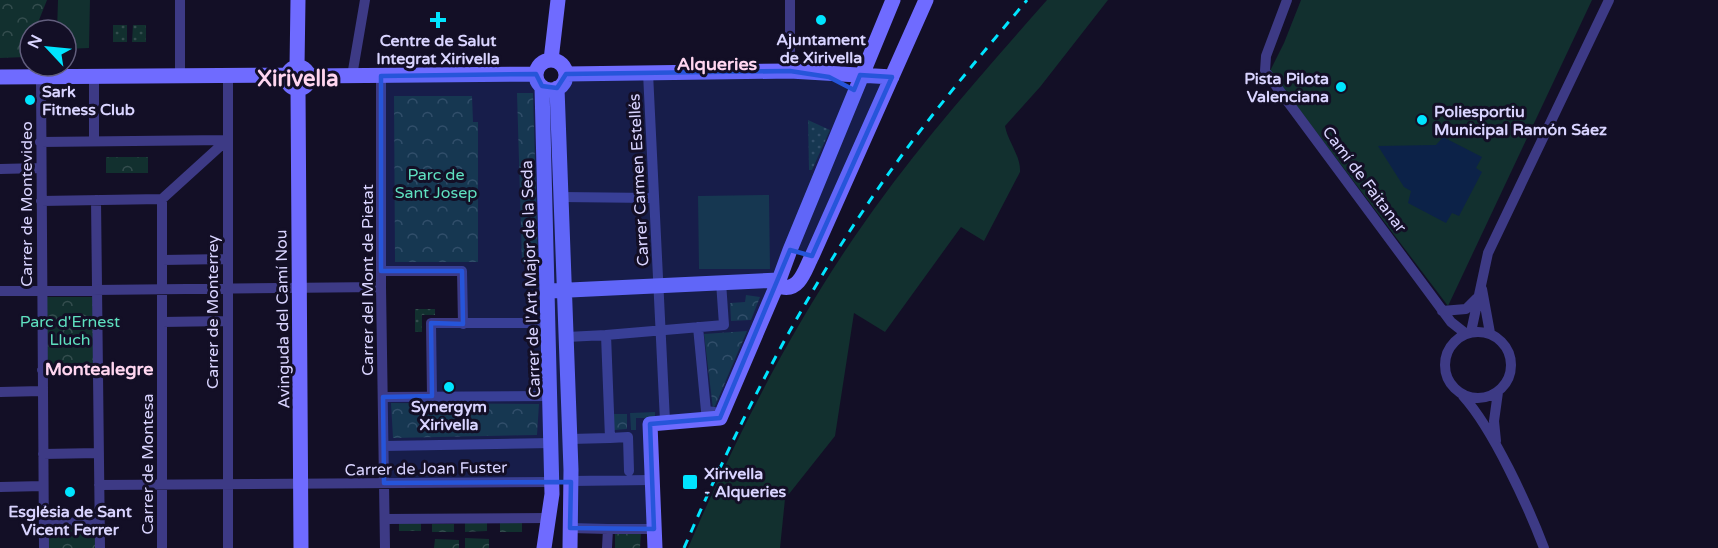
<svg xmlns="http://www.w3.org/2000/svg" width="1718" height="548" viewBox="0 0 1718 548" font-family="'Varela Round',sans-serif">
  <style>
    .grass { fill: #12302f }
    .forest { fill: url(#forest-crowns) }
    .garden { fill: url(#garden-dots) }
    .water { fill: #0c2248 }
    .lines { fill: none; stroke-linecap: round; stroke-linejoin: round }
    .street { stroke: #3d3a85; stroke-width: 10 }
    .secondary { stroke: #6f6bff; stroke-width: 15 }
    .rail { stroke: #00e5ff; stroke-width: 3; stroke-dasharray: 9 8; stroke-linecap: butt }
    .marked { fill: #2655da; fill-opacity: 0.2; stroke: #2655da; stroke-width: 4.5; stroke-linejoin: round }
    .poi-dot { fill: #00e5ff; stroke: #130f26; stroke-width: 2 }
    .labels { text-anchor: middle; stroke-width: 6; stroke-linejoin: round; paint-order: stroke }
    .poi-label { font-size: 16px; font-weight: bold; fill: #d9d4ff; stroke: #130f26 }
    .park-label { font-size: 16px; fill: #5fe0c0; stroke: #130f26 }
    .street-label { font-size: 16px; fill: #d9d4ff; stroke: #130f26 }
    .neighbourhood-label { font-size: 18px; font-weight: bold; fill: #ffd6f0; stroke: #130f26 }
    .district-label { font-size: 22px; font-weight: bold; fill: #ffd6f0; stroke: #130f26 }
  </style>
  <defs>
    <pattern id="forest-crowns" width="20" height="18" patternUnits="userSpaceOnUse" patternTransform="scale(1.5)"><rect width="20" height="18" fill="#12302f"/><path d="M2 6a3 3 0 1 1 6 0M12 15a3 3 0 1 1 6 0" fill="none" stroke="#344d4e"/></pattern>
    <pattern id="garden-dots" width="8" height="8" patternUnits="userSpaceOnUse" patternTransform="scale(1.5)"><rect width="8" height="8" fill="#12302f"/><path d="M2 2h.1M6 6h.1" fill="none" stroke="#344d4e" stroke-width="1.8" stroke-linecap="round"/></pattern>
  </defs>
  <rect width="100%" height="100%" fill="#130f26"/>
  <path class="grass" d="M 58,0 L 90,0 L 89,48 L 66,49 L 66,30 L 57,30 Z
    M 1047,0 L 1108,0 L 1040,87 L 1005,126 C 1008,142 1021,156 1020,172 L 984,241 L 961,227 L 885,332 L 854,313 L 835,436 L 785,499 L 780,548 L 688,548 C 735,439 788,334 855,236 C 912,152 980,76 1047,0 Z
    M 1301,0 L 1592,0 L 1448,306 L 1270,71 L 1284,43 Z
    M 769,195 L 770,269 L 699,269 L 698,196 Z
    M 655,412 L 655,418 L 636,418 L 636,430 L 631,430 L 630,413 Z"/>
  <path class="forest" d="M 0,0 L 47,0 L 35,30 L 30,30 L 30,44 L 25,57 L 0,58 Z
    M 517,93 L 533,93 L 538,261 L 522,262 Z
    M 394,96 L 472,96 L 473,122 L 478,122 L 478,262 L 395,262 Z
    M 106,157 L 148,157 L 148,173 L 106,173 Z
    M 746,295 L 760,297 L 751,320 L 731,321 L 730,303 L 745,302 Z
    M 46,297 L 93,297 L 94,363 L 47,364 Z
    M 747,331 L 715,406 L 713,409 L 704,334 Z
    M 391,403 L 539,404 L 537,435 L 393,438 Z
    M 614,414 L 627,414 L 627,429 L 614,430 Z
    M 399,523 L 421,523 L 421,531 L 399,531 Z
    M 465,523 L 487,523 L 487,531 L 465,532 Z
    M 500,523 L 522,523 L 522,532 L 500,532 Z
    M 432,524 L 454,524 L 454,532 L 432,532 Z
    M 47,525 L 95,525 L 95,548 L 47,548 Z
    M 615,531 L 641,532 L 640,548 L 615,548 Z
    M 465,538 L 489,539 L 489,548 L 465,548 Z
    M 435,539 L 459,540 L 459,548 L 434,548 Z"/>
  <path class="garden" d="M 113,25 L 127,25 L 127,42 L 113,42 Z
    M 133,25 L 146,25 L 146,42 L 132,42 Z
    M 808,120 L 830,130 L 812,170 L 809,170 Z
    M 415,309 L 435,309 L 435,315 L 422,315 L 422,332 L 415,332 Z"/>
  <path class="water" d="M 1443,137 L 1482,157 L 1476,168 L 1482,172 L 1459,216 L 1452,213 L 1446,223 L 1408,203 L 1411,191 L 1404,187 L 1378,146 L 1436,145 Z"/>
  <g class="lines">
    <path class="street" d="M 180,0 L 180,76
      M 790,0 L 790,71
      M 1287,0 L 1266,56 L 1265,71 L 1451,322 L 1465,333
      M 648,73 L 665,421
      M 228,75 L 228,548
      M 352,76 L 365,0
      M 381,76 L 381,287 L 385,548
      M 41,77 L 44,548
      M 94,141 L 94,76
      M 40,142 L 227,140
      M 0,169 L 41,168
      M 561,197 L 653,198
      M 162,199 L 162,548
      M 96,200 L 100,548
      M 41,201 L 162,199 L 227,140
      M 162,260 L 227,259
      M 381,271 L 462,271 L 463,324
      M 1482,289 L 1490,333
      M 0,291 L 381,287
      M 1442,311 L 1466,309 L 1477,298
      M 162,322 L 227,321
      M 698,327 L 706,411 L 714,412
      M1445 365a33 33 0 1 1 66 0a33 33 0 1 1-66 0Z
      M 1471,332 L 1488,253 L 1609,0
      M 606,335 L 724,325 L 721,282
      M 567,337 L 606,335 L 610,438 L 628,437 L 629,471
      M 42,370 L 99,369
      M 0,392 L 42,391
      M 432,396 L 431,323 L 549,323
      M 1463,396 C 1493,429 1528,506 1544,548
      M 383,397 L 552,396
      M 570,439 L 610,438
      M 1496,441 L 1494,421 L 1498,392
      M 384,446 L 552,443
      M 43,454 L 99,453
      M 571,481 L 651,480
      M 99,485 L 552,482
      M 0,487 L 43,486
      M 385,519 L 550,518
      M 44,523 L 99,522
      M 570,528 L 608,529 L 607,548
      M 608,529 L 654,529"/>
    <path class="secondary" d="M 893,0 L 790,250 L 779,280 L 782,287 C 800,291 805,269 812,256 L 926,0
      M 551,60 L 558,0
      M536 75a15 15 0 1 1 30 0a15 15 0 1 1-30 0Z
      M 297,67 L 298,0
      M287 78a11 11 0 1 1 22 0a11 11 0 1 1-22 0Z
      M 566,74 L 790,71 L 892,77
      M 308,76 L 536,74
      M 0,77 L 287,75
      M 542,87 L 552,494 L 544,548
      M 557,88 L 571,470 L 570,548
      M 298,89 L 301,548
      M 549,291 L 779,280 L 720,418 L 650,424 L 655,548"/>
    <path class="rail" d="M 684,548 C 735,430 793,315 865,208 C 913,135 971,67 1027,0"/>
  </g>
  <path class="marked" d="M 790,71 L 829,77 L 854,90 L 860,75 L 892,77 L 812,256 L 790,250 L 720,418 L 650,424 L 654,529 L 570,528 L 571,482 L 384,483 L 383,397 L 432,396 L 431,323 L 463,324 L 462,271 L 381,271 L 381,76 L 536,74 L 542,86 L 557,88 L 566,74 Z"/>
  <g class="poi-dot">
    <path d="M435 11h6v6h6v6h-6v6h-6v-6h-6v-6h6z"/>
    <circle cx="821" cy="20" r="6"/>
    <circle cx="1341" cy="87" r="6"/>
    <circle cx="30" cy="100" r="6"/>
    <circle cx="1422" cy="120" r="6"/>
    <circle cx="449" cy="387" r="6"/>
    <rect x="682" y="474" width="16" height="16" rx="3"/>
    <circle cx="70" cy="492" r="6"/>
  </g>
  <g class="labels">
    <g class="poi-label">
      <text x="821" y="45">Ajuntament<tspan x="821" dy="18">de Xirivella</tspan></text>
      <text x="438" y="46">Centre de Salut<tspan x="438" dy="18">Integrat Xirivella</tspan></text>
      <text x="1329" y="84" text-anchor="end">Pista Pilota<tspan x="1329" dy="18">Valenciana</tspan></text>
      <text x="42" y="97" text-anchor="start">Sark<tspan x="42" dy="18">Fitness Club</tspan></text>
      <text x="1434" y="117" text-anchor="start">Poliesportiu<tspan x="1434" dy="18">Municipal Ramón Sáez</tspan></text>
      <text x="449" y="412">Synergym<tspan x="449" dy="18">Xirivella</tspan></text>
      <text x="704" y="479" text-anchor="start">Xirivella<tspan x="704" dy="18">- Alqueries</tspan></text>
      <text x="70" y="517">Església de Sant<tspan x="70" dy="18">Vicent Ferrer</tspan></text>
    </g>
    <g class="park-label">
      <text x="436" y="180">Parc de<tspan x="436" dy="18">Sant Josep</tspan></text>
      <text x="70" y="327">Parc d'Ernest<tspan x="70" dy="18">Lluch</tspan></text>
    </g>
    <g class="street-label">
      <text transform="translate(1365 179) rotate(53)" y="6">Camí de Faitanar</text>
      <text transform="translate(638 180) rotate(-93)" y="6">Carrer Carmen Estellés</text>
      <text transform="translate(26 204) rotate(-90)" y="6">Carrer de Montevideo</text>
      <text transform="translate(530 279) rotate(-92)" y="6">Carrer de l'Art Major de la Seda</text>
      <text transform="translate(367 280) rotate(-90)" y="6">Carrer del Mont de Pietat</text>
      <text transform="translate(212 312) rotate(-90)" y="6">Carrer de Monterrey</text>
      <text transform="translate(282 319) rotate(-91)" y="6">Avinguda del Camí Nou</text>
      <text transform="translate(147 464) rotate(-90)" y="6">Carrer de Montesa</text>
      <text transform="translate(426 468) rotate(-1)" y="6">Carrer de Joan Fuster</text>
    </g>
    <g class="neighbourhood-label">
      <text x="717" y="70">Alqueries</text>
      <text x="99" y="375">Montealegre</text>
    </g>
    <g class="district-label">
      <text x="298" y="86">Xirivella</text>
    </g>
  </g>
  <g transform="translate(48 48) rotate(296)"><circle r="28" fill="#130f26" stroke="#625e7d" stroke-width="1.5"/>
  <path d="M0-4.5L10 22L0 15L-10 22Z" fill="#00e5ff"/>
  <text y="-9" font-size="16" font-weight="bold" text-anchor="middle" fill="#d9d4ff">N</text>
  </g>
</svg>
